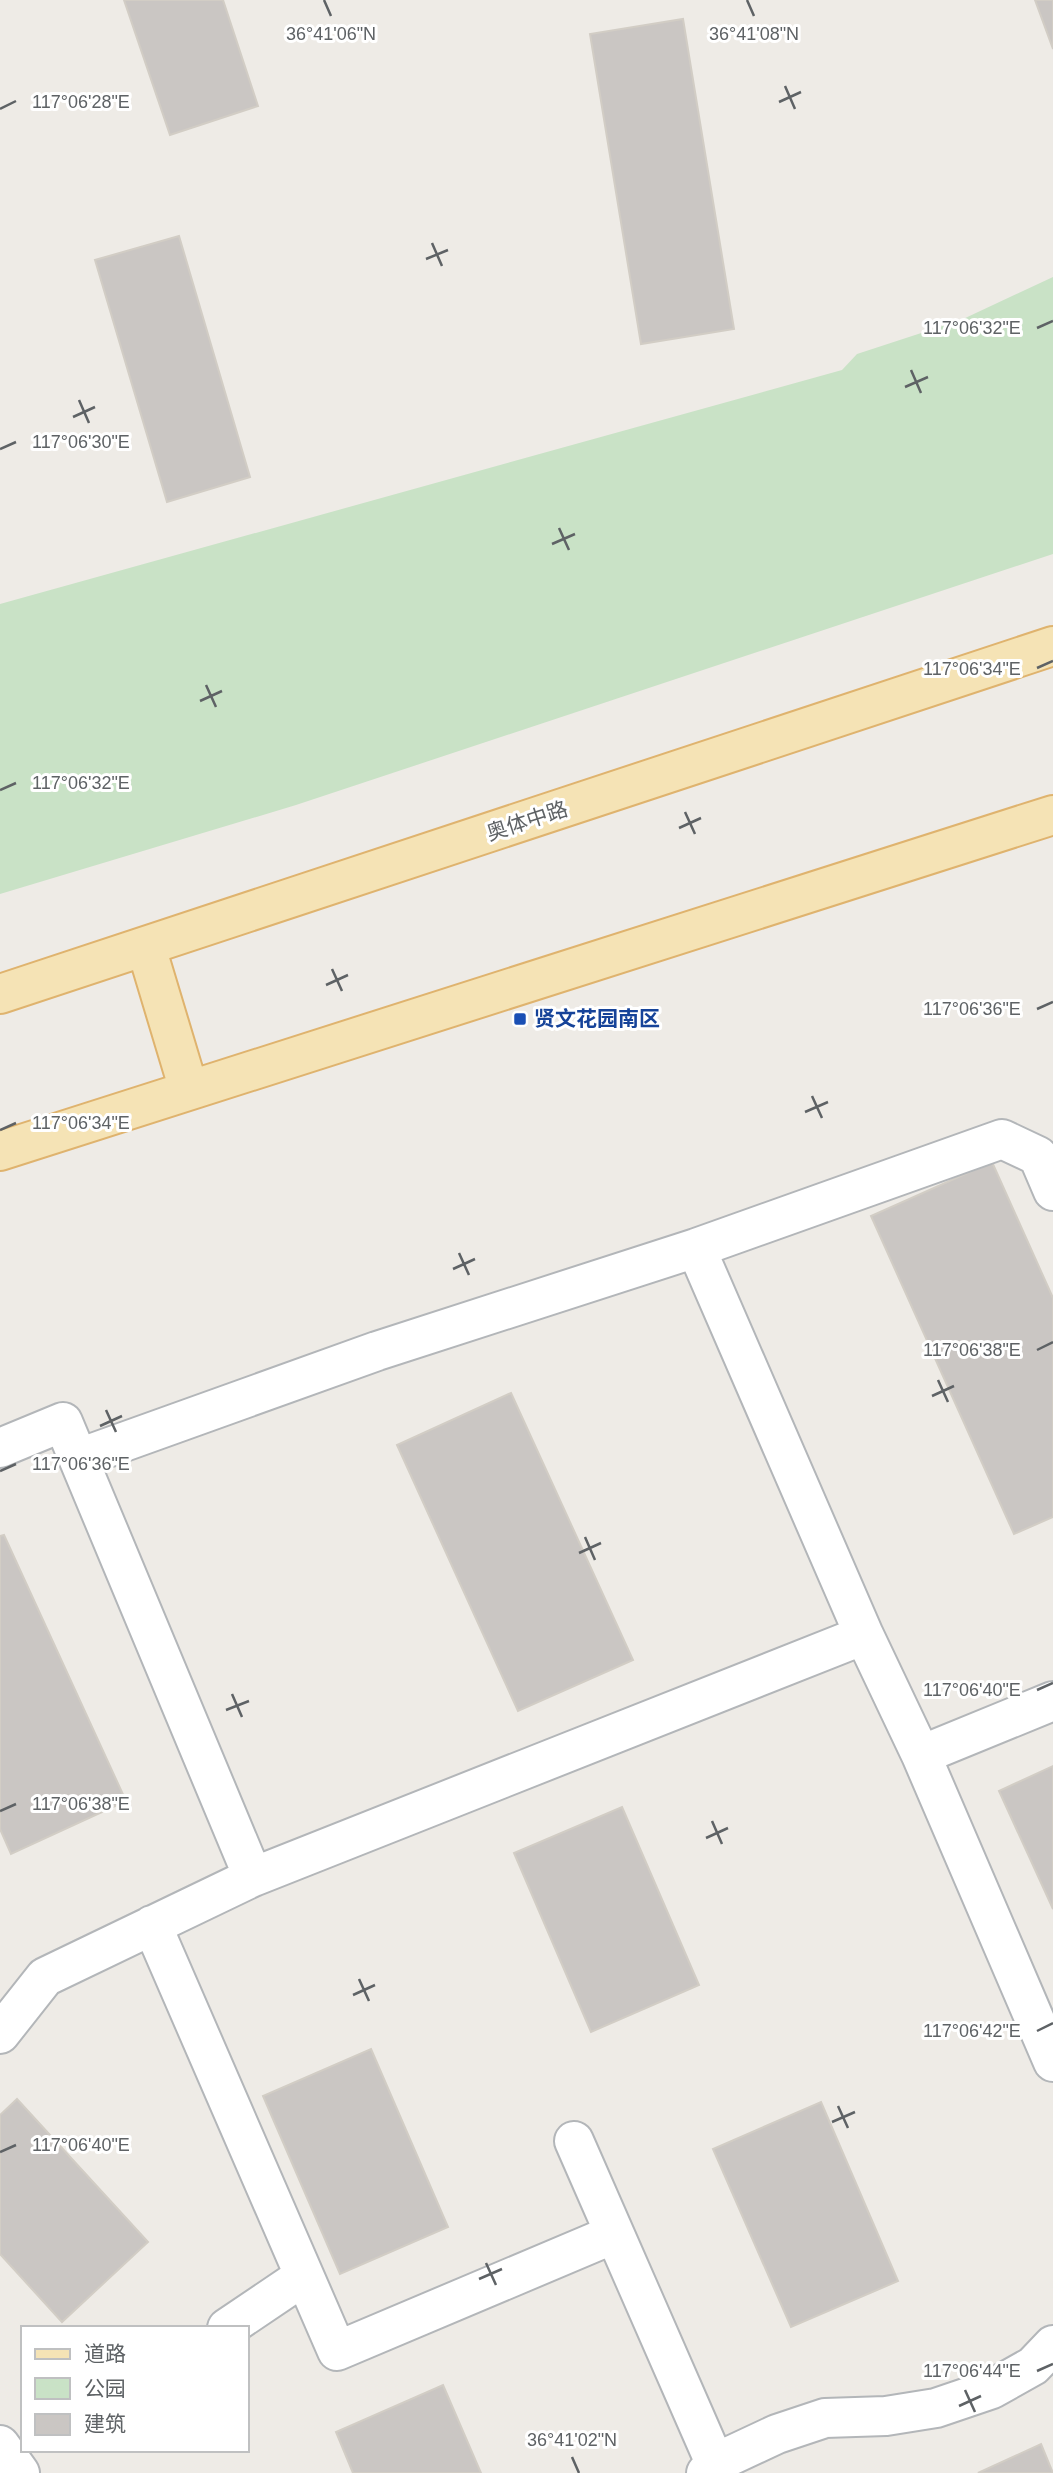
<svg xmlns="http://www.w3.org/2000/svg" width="1053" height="2473" viewBox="0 0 1053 2473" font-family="Helvetica,'Noto Sans SC',sans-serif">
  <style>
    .green { fill: #c9e2c6 }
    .building { fill: #cac6c3; stroke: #d2cdc5; stroke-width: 2 }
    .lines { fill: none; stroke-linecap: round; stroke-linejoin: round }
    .minor-casing { stroke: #b3b6b9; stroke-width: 42 }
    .major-casing { stroke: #dfb36e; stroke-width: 42 }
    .minor { stroke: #fff; stroke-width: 38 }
    .major { stroke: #f5e3b5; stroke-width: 38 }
    .ticks { fill: none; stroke: #5e6265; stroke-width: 2.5 }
    .transit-dot { fill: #1a4fb4; stroke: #fff; stroke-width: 2.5 }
    .labels { text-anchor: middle; stroke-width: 6; stroke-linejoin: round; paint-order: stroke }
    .street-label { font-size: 21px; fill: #5e6265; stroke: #fff }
    .transit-label { font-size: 21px; font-weight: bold; fill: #164399; stroke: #fff; text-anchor: start }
    .ticks-label { font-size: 18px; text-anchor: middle; fill: #5e6265; stroke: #fff; stroke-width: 6; stroke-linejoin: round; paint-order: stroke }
  </style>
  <rect width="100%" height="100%" fill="#eeebe6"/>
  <path class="green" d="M 1053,277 L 1053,554 L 296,805 L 0,894 L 0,604 L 842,370 L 857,354 L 961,320 Z"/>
  <path class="building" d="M 124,0 L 223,0 L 258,106 L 170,135 Z
    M 1035,0 L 1053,0 L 1053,49 Z
    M 683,19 L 734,329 L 641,344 L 590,34 Z
    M 179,236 L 250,477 L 167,502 L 95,260 Z
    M 992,1162 L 1053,1298 L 1053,1517 L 1014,1534 L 871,1216 Z
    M 511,1393 L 633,1660 L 518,1711 L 397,1445 Z
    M 4,1535 L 126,1801 L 11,1854 L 0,1829 L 0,1536 Z
    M 1053,1766 L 1053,1909 L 999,1791 Z
    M 622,1807 L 699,1985 L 591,2032 L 514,1853 Z
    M 371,2049 L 448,2227 L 340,2274 L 263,2096 Z
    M 17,2099 L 148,2242 L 62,2322 L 0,2254 L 0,2115 Z
    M 821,2102 L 898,2281 L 791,2327 L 713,2149 Z
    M 443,2385 L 481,2473 L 353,2473 L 336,2432 Z
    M 1041,2444 L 1053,2473 L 978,2473 Z"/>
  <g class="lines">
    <defs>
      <path id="minor" d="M 696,1248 L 864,1635
        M 0,1448 L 63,1422 L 253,1877
        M 79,1458 L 377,1351 L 696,1248 L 1002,1139 L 1038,1156 L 1053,1191
        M 921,1755 L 1053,1701
        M 152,1925 L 337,2351 L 614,2234
        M 0,2034 L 45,1977 L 253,1877 L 864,1635 L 921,1755 L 1053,2062
        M 574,2141 L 715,2463
        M 227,2328 L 304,2276
        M 0,2445 L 20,2473
        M 706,2473 L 715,2463 L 777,2434 L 825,2418 L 886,2416 L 936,2408 L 992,2389 L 1033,2366 L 1053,2345"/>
      <path id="major" d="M 146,947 L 189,1090
        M 0,994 L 1053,646
        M 0,1151 L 1053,815"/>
    </defs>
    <use href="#minor" class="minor-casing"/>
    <use href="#major" class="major-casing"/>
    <use href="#minor" class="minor"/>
    <use href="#major" class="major"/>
  </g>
  <path class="ticks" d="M 324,0 L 331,16M 747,0 L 754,16M 785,86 L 795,109M 779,102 L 801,92M 0,109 L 16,101M 432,243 L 442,266M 426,259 L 448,250M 1037,328 L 1053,321M 911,370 L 921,393M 905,387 L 928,377M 79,400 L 89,423M 73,417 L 95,407M 0,449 L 16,442M 559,528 L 569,550M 552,544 L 575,534M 1037,668 L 1053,661M 206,685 L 216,707M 200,701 L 222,691M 0,790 L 16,783M 685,812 L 695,834M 679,828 L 701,818M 332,969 L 342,991M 326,985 L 348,975M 1037,1009 L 1053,1002M 812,1096 L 822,1118M 805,1112 L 828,1102M 0,1130 L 16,1123M 459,1253 L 469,1275M 453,1269 L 475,1259M 1037,1350 L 1053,1342M 938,1380 L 948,1402M 932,1396 L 954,1386M 106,1410 L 116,1432M 100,1426 L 122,1416M 0,1471 L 16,1464M 585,1537 L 595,1560M 579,1553 L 601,1543M 1037,1690 L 1053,1683M 232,1694 L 242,1717M 226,1710 L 249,1701M 0,1811 L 16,1804M 712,1821 L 722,1844M 706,1838 L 728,1828M 359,1979 L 369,2001M 353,1995 L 375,1985M 1037,2031 L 1053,2023M 838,2106 L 848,2128M 832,2122 L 855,2112M 0,2152 L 16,2145M 486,2263 L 496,2285M 479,2279 L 502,2269M 1037,2371 L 1053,2364M 965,2390 L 975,2412M 959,2406 L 981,2396M 572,2457 L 579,2473"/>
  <rect class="transit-dot" x="513" y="1012" width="14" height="14" rx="3.5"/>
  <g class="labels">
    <g class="street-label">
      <text transform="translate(527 821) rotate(-18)" y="7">奥体中路</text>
    </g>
    <g class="transit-label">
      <text x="534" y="1026">贤文花园南区</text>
    </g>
  </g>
  <g class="ticks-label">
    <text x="331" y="40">36°41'06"N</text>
    <text x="754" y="40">36°41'08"N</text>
    <text x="81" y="108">117°06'28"E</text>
    <text x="972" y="334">117°06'32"E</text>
    <text x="81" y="448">117°06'30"E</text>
    <text x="972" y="675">117°06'34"E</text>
    <text x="81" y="789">117°06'32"E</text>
    <text x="972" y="1015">117°06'36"E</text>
    <text x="81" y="1129">117°06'34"E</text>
    <text x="972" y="1356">117°06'38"E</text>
    <text x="81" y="1470">117°06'36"E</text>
    <text x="972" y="1696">117°06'40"E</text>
    <text x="81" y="1810">117°06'38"E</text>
    <text x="972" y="2037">117°06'42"E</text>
    <text x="81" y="2151">117°06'40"E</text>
    <text x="972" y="2377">117°06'44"E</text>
    <text x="572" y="2446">36°41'02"N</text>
  </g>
  <rect x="21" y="2326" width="228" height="126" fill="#ffffff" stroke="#bfc0c1" stroke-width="2"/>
  <rect x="35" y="2349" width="35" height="10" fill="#f5e3b5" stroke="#bfc0c1" stroke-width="2"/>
  <text x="84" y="2361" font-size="21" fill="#5e6265">道路</text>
  <rect x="35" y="2378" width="35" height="21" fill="#c9e2c6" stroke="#bfc0c1" stroke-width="2"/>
  <text x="84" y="2396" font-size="21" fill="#5e6265">公园</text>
  <rect x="35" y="2414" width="35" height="21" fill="#cac6c3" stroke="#bfc0c1" stroke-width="2"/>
  <text x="84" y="2431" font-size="21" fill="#5e6265">建筑</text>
</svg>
